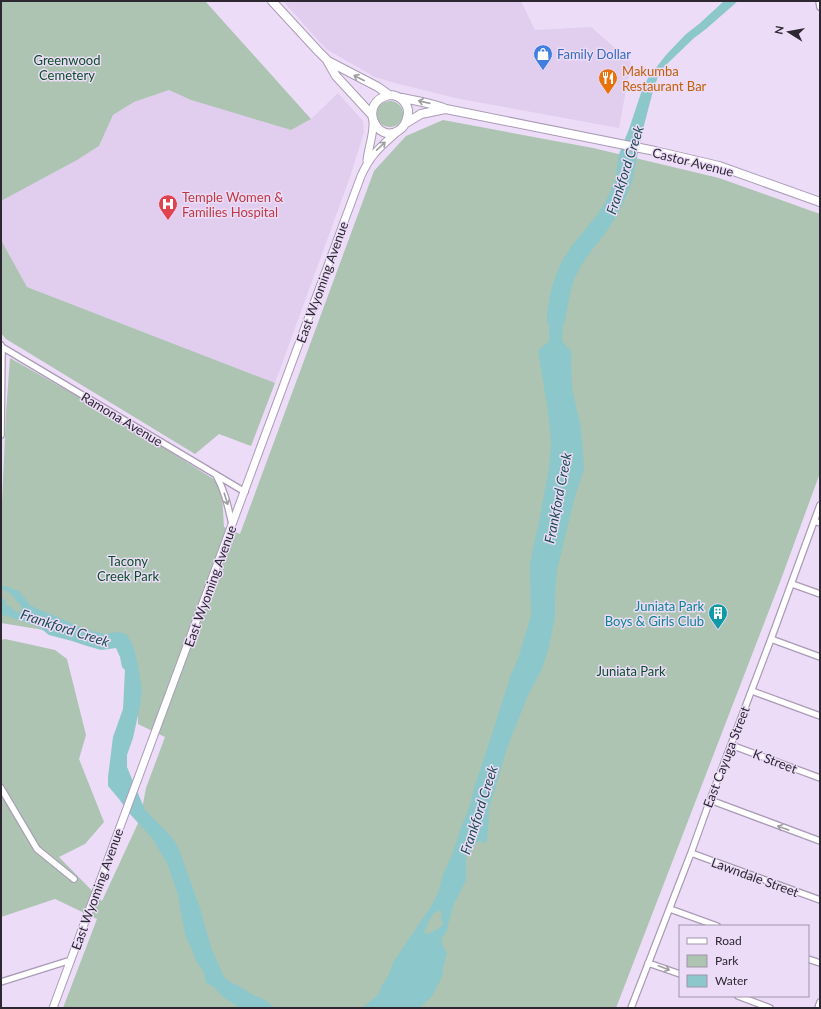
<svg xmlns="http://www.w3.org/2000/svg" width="821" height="1009" viewBox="0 0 821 1009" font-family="Lato,sans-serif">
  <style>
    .built { fill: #e1cdee }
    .green { fill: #acc4b1 }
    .water { fill: #8cc7cc; fill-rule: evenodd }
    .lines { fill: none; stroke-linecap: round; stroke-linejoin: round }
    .street-casing { stroke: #ab9cb6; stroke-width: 8 }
    .secondary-casing { stroke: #ab9cb6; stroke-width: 9 }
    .primary-casing { stroke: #ab9cb6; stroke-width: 10 }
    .street { stroke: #fff; stroke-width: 5.5 }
    .secondary { stroke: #fff; stroke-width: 7 }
    .primary { stroke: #fff; stroke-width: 8 }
    .oneway { stroke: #a09ea2 }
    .labels { text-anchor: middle; stroke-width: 3; stroke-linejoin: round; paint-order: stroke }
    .shop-label { font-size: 13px; fill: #366cbe; stroke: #ecdcf8; text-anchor: start }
    .park-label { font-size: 13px; fill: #0a4d27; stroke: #ecdcf8 }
    .food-label { font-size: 13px; fill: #c56008; stroke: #ecdcf8; text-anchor: start }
    .street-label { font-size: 13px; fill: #2d2731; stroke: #ecdcf8 }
    .health-label { font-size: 13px; fill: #be3a42; stroke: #ecdcf8; text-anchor: start }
    .culture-label { font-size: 13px; fill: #0d838f; stroke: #ecdcf8; text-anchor: end }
    .water-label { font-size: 14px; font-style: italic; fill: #1a4d51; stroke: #ecdcf8 }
  </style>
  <rect width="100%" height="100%" fill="#ecdcf8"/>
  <path class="built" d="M 283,1 L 521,1 L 535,30 L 591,27 L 631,62 L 619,128 L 460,99 L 391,82 L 375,77 L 326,49 Z
    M 169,90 L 191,100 L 291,130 L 311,119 L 338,93 L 363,121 L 364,132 L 350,177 L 275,383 L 27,287 L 1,240 L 1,201 L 77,160 L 99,146 L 113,115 L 121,110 L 134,102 Z"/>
  <path class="green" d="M 1,1 L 205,1 L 311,119 L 291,130 L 191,100 L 169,90 L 134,102 L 121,110 L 113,115 L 99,146 L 77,160 L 1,201 Z
    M377 114a13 13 0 1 1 26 0a13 13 0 1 1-26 0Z
    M 443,120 L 593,148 L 719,178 L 820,214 L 820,473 L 780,582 L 616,1008 L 63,1008 L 97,919 L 55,899 L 1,917 L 1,640 L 5,639 L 55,650 L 67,659 L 86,735 L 79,759 L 104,822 L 85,844 L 59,857 L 102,901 L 140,819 L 146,788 L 165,737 L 138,724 L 138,696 L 117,642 L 1,623 L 1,510 L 2,503 L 6,412 L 10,358 L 121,421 L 215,480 L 222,494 L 224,527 L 240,534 L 374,171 L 406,136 Z
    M 1,240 L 27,287 L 275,383 L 251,446 L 219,434 L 195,454 L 6,339 L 1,333 Z"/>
  <path class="water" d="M 724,1 L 738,1 L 706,29 L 694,38 L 669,62 L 660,71 L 653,91 L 642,133 L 632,182 L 625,199 L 614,220 L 604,235 L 592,250 L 582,264 L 574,279 L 570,294 L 565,321 L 563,324 L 562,341 L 572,352 L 571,358 L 572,388 L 581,429 L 584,468 L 574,500 L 557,570 L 555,595 L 555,617 L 549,647 L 542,669 L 528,695 L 507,748 L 495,789 L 489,807 L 488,830 L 486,843 L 478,841 L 466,856 L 466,879 L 462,889 L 454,903 L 449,921 L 447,931 L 441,939 C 443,944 442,947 447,952 L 443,969 L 442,977 L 432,996 L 420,1008 L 362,1008 L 379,994 L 381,987 L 388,976 L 394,961 L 432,905 L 438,893 L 443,875 L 452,855 L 461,828 L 469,808 L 475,785 L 494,728 L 510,677 L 518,659 L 531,616 L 530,565 L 532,553 L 539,522 L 549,468 L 551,442 L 548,411 L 538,350 L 549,342 L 549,323 L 547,323 L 547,313 L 551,290 L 556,275 L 563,259 L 571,247 L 597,215 L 606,201 L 615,181 L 619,154 L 629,129 L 642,90 L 648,78 L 666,55 L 686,34 L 699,24 ZM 440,910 L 442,914 L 441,918 L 443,924 L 438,929 L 428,934 L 425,933 L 424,931 L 427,927 L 427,924 C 433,918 430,914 440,910 Z
    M 1,585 L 19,591 L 31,606 L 62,619 L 83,629 L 105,634 L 118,632 L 126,634 L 133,645 L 137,661 L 142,689 L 140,706 L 133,738 L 127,755 L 127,767 L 145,810 L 168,833 L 176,843 L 181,855 L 201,911 L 204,923 L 212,950 L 224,977 L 230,982 L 239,986 L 253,995 L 265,1000 L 275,1008 L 239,1008 L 222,996 L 214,987 L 206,983 L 204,972 L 196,961 L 193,951 L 186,938 L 177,891 L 167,863 L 152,838 L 129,813 L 119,799 L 108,786 L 108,777 L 113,737 L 123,709 L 125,670 L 122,667 L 120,657 L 116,648 L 101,650 L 87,646 L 72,641 L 49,635 L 39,627 L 1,614 L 1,595 L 3,599 L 6,600 L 5,604 L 19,613 L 22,612 L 20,604 L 16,601 L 15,598 L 7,591 L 1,589 Z"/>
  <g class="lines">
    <defs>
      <path id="street" d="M 819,1 L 820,7
        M 1,345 L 2,347 L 245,492
        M 1,435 L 2,347
        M 216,475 C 225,491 228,507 232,524
        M 814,521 L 820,523
        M 792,584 L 820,594
        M 771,639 L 820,657
        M 752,691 L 820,716
        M 731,745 L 820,778
        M 1,788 L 37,849 L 74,879
        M 710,800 L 820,841
        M 691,853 L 820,900
        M 670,909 L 717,926
        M 808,959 L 820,963
        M 648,963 L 680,974
        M 1,982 L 71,960
        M 738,996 L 770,1008
        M 631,1008 L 691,853 L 710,800 L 771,639 L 820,505
        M 818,1008 L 820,1002"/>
      <path id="secondary" d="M 367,161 C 368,148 374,135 373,121
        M 53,1008 L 361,176 C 371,154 380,147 397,132"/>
      <path id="primary" d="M 272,1 L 319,52 L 328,61 L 378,87 L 389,95
        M 328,62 L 336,76 L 372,115
        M 389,95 C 402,95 411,106 407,118 C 406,123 403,128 398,131 C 377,144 357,103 389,95 Z
        M 402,98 C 417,101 432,103 446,109 L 655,151 L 719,166 L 820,202
        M 406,123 L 421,114 L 445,109"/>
    </defs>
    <use href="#street" class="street-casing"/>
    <use href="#secondary" class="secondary-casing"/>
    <use href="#primary" class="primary-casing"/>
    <use href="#street" class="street"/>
    <use href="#secondary" class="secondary"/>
    <use href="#primary" class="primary"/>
  </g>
  <defs><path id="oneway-shaft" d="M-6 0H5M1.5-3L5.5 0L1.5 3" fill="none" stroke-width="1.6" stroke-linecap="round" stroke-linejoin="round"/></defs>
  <g class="oneway">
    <use href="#oneway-shaft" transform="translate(359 78) rotate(-153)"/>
    <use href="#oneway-shaft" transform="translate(424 102) rotate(-167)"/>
    <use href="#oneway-shaft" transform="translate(381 146) rotate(-43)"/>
    <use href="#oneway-shaft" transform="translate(226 499) rotate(73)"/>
    <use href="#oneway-shaft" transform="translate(783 828) rotate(-160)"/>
    <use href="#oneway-shaft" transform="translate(664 968) rotate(21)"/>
  </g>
  <defs>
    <symbol id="shop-pin" viewBox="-11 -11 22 30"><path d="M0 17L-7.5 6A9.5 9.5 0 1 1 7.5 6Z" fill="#3f7fe0" stroke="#ecdcf8"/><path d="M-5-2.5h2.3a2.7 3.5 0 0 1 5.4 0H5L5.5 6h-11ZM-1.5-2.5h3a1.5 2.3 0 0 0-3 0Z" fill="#fff"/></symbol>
    <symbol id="restaurant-pin" viewBox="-11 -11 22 30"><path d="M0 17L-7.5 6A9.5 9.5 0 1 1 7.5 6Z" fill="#e8710a" stroke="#ecdcf8"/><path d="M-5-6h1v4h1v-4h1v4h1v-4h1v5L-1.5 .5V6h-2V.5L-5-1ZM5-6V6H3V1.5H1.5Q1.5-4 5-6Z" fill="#fff"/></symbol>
    <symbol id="hospital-pin" viewBox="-11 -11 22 30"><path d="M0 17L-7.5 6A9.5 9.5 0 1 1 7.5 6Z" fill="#e0444e" stroke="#ecdcf8"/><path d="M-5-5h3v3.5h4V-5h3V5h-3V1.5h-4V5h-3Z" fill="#fff"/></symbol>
    <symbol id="building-pin" viewBox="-11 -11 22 30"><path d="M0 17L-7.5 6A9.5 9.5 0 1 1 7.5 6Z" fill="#0f9aa8" stroke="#ecdcf8"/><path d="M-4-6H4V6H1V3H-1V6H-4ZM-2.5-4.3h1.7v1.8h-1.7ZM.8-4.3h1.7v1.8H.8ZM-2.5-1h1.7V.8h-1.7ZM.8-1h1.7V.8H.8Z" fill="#fff"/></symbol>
  </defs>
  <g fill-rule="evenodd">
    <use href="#shop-pin" x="532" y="43" width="22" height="30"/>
    <use href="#restaurant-pin" x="597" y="67" width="22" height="30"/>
    <use href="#hospital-pin" x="157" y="193" width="22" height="30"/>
    <use href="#building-pin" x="707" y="602" width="22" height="30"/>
  </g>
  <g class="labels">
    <g class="shop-label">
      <text x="557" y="59">Family Dollar</text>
    </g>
    <g class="park-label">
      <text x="67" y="65">Greenwood<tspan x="67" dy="15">Cemetery</tspan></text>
      <text x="128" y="566">Tacony<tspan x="128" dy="15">Creek Park</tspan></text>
      <text x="631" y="676">Juniata Park</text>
    </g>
    <g class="food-label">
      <text x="622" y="76">Makumba<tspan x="622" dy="15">Restaurant Bar</tspan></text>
    </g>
    <g class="street-label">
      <text transform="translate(693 162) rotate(14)" y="5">Castor Avenue</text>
      <text transform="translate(322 282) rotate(-70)" y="5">East Wyoming Avenue</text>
      <text transform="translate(122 419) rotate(31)" y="5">Ramona Avenue</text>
      <text transform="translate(210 586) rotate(-70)" y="5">East Wyoming Avenue</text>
      <text transform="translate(726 757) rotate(-69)" y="5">East Cayuga Street</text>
      <text transform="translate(775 761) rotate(21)" y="5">K Street</text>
      <text transform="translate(755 877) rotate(20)" y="5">Lawndale Street</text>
      <text transform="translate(97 889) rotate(-70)" y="5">East Wyoming Avenue</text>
    </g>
    <g class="health-label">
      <text x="182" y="202">Temple Women &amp;<tspan x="182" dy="15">Families Hospital</tspan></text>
    </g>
    <g class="culture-label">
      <text x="704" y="611">Juniata Park<tspan x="704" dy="15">Boys &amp; Girls Club</tspan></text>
    </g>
    <g class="water-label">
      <text transform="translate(625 170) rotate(-72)" y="5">Frankford Creek</text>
      <text transform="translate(558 498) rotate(-79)" y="5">Frankford Creek</text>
      <text transform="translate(65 628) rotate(18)" y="5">Frankford Creek</text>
      <text transform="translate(479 810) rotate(-72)" y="5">Frankford Creek</text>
    </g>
  </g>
  <rect width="821" height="1009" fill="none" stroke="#2d2731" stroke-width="4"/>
  <rect x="679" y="925" width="130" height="72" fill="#ecdcf8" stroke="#a094a8"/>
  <rect x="687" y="938" width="20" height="6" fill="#ffffff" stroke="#a094a8"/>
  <text x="715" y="945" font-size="12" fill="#2d2731">Road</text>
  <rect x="687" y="955" width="20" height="12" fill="#acc4b1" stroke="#a094a8"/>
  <text x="715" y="965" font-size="12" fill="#2d2731">Park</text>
  <rect x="687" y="975" width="20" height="12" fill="#8cc7cc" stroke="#a094a8"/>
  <text x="715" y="985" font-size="12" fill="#2d2731">Water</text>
  <g transform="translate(789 32) rotate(281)" stroke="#ecdcf8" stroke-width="3" paint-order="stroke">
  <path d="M0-3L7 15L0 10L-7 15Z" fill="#2d2731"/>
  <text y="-6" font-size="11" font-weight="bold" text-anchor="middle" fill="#2d2731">N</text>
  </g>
</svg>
